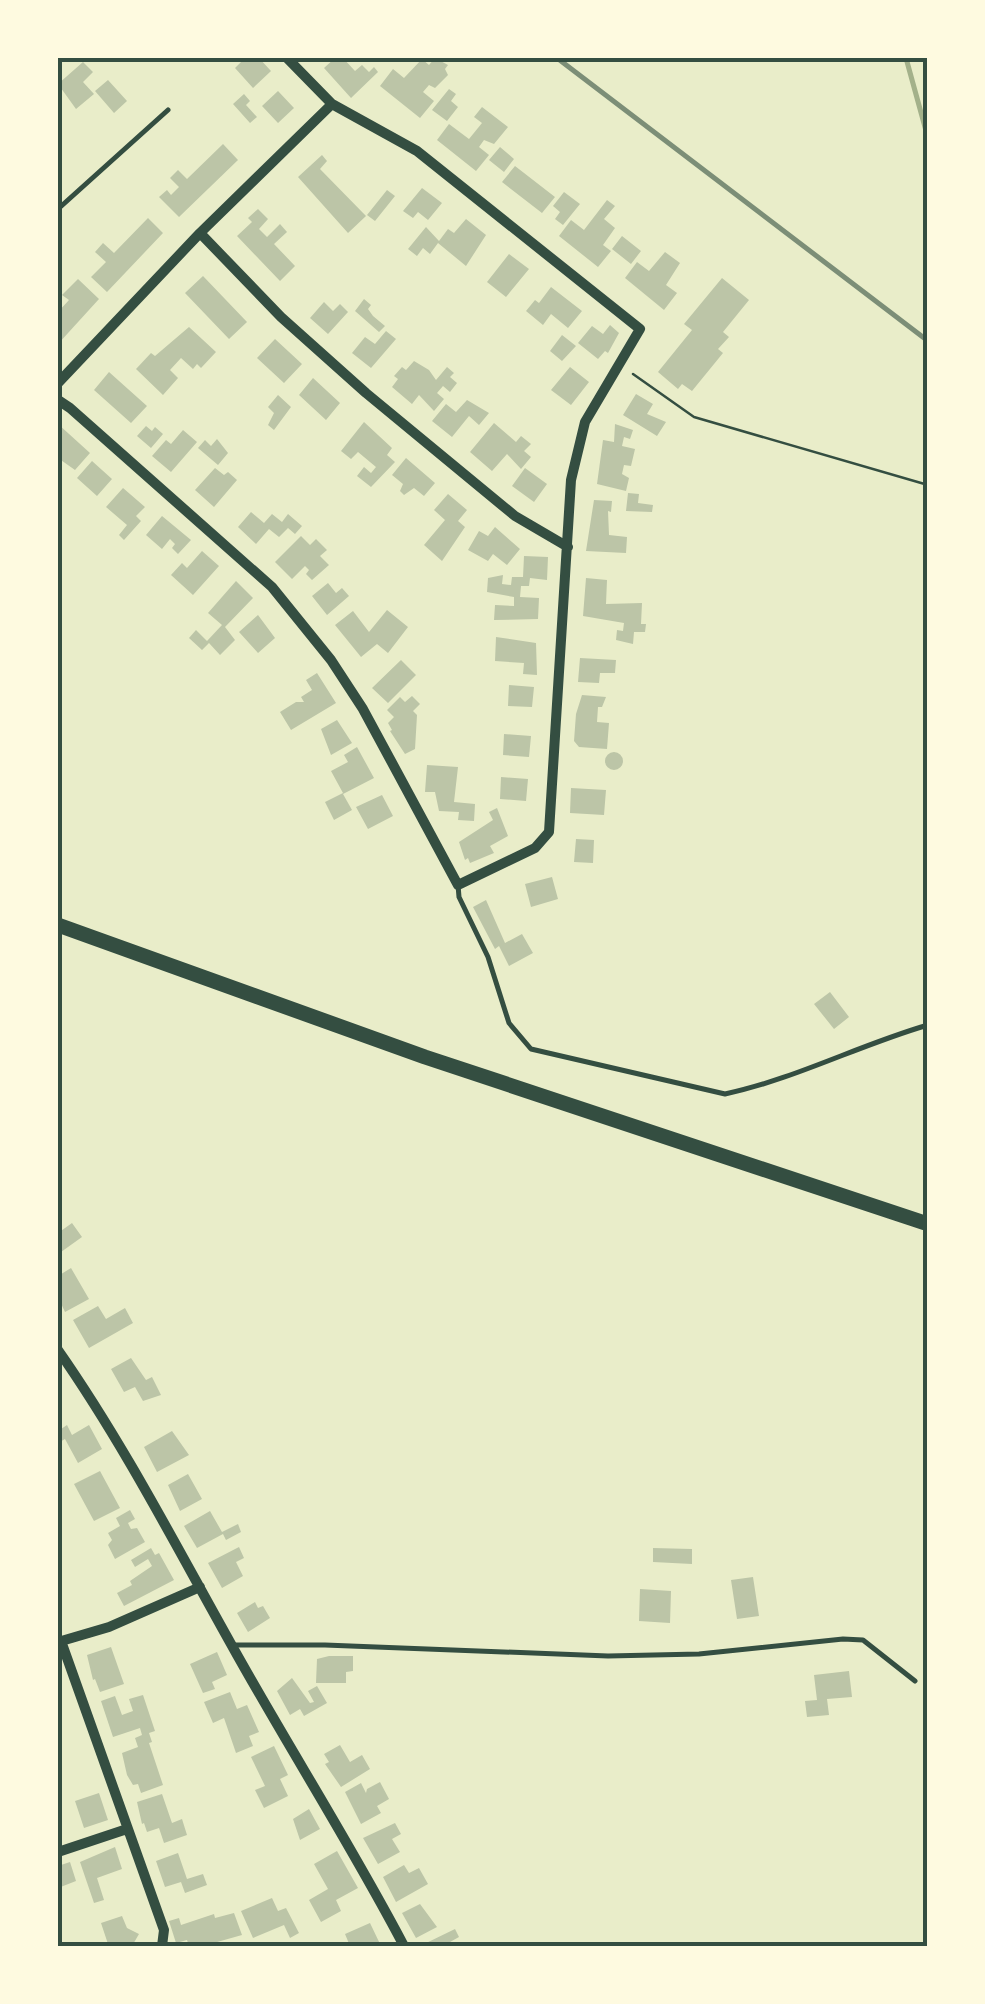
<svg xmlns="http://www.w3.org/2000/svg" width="985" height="2004" viewBox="0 0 985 2004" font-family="'Nunito Sans',sans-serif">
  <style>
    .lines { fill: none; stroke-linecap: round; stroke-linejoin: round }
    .stream { stroke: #a3b18a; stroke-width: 5 }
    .building { fill: #bcc5a7 }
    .path { stroke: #344e41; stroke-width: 2.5 }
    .service { stroke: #344e41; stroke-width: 5 }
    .minor { stroke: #344e41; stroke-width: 10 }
    .primary { stroke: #344e41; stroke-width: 15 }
    .rail { stroke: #7c8e77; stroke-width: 5 }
    .neatline { fill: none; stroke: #344e41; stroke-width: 4 }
  </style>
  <rect width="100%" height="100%" fill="#e9edc9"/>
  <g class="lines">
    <path class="stream" d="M 906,58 L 928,138"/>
  </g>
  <path class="building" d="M 245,58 L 259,58 L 271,71 L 253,88 L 235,68 Z
    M 335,58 L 343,58 L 355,71 L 362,65 L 369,72 L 374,67 L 378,72 L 351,98 L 324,68 Z
    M 435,58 L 448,65 L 445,69 L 448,75 L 435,88 L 429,85 L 423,92 L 434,101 L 420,118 L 380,86 L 393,69 L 404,78 L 422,59 L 429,65 Z
    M 83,62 L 93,72 L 83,82 L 94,94 L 76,109 L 58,84 Z
    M 108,80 L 127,101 L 114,113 L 95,91 Z
    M 449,89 L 456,94 L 451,101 L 458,107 L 447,121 L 432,110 Z
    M 278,91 L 294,108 L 278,123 L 262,106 Z
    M 244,94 L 250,101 L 246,105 L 257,117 L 250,123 L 233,104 Z
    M 482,107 L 508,127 L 494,144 L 484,140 L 479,147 L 489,155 L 476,171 L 437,140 L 449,124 L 469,139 L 482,123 L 474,117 Z
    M 223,144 L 238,160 L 179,217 L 159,197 L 167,190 L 171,195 L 179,187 L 170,178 L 178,170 L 187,179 Z
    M 500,147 L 514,159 L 504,172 L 489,160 Z
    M 322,155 L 327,161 L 320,169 L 366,216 L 348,233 L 298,177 Z
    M 515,166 L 555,197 L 542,213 L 502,182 Z
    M 422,188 L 442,203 L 428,220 L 418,212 L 413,218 L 403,211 Z
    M 387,190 L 395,196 L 375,221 L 367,215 Z
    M 564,192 L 580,204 L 563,225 L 555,219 L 560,212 L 553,206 Z
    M 607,200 L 615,206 L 604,219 L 615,228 L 603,245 L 611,251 L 598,267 L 559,236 L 571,220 L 584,230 Z
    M 258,209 L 268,219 L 259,229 L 267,237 L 280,224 L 287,232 L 274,244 L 295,266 L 280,281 L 237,236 L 252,222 L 248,218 Z
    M 148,218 L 163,233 L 107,292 L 91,277 L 106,262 L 95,252 L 103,243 L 114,253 Z
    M 466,219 L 486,235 L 466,266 L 438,243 L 430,254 L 423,248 L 417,256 L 408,249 L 426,227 L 439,241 L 448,229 L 454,233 Z
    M 622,236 L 641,251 L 631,264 L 612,249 Z
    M 665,252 L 680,263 L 666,285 L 677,293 L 664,310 L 625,278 L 637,262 L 649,271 Z
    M 509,254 L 529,269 L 506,297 L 487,282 Z
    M 203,276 L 247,322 L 229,339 L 185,293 Z
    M 722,278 L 749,300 L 723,332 L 729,337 L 718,349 L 723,353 L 692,391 L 682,384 L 678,389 L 658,372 L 692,330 L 684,324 Z
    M 78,279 L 99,299 L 58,344 L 58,312 L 69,300 L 62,295 Z
    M 551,287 L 582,311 L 568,328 L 551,314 L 543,325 L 526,311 L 535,300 L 539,303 Z
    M 364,299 L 371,305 L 368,309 L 373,316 L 385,326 L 379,332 L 355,311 Z
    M 324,302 L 333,311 L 340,304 L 348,312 L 328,334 L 310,318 Z
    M 610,325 L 619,333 L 608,353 L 605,351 L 598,359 L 578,343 L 592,326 L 603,334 Z
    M 189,327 L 216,352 L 201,368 L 197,364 L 193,369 L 181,358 L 170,370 L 178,378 L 163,395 L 136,369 L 151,353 L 155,356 Z
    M 386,331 L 396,339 L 371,368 L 352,353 L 365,337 L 375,344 Z
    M 562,335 L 576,346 L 562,361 L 550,351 Z
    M 275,339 L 302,364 L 284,383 L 257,358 Z
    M 414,361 L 429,370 L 436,380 L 447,367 L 454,373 L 450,377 L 457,383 L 450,392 L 443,386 L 437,393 L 444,399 L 434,411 L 419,395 L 412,404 L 392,387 L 398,379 L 394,376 L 402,367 L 406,370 Z
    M 570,367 L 589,382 L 571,405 L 551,390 Z
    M 109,372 L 147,406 L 131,423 L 94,390 Z
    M 313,378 L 340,403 L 326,420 L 299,395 Z
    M 636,394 L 653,404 L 647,414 L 666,422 L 657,436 L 623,415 Z
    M 278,395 L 291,407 L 274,430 L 268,425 L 274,413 L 268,407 Z
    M 467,400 L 489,413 L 479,425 L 469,416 L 452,437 L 432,421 L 446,404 L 456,412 Z
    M 364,422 L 392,448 L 387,455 L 395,462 L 371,487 L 357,476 L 364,467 L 371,473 L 376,467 L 358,452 L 351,459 L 341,451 Z
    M 494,423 L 516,442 L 521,436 L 531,444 L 524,451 L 531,457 L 521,469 L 507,454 L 492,471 L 470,452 Z
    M 58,424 L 90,453 L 75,470 L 58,458 Z
    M 615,424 L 633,430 L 630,439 L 624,437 L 622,446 L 635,449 L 631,466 L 624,465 L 622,474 L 629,478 L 626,491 L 597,484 L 603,440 L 614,442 Z
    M 146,426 L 152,431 L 155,427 L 163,434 L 151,448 L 137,436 Z
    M 183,430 L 197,442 L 171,472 L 152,456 L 166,440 L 171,444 Z
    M 217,439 L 228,453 L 218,465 L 198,448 L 205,440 L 211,446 Z
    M 406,458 L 435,483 L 424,496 L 414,488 L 404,495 L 400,491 L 403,484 L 392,475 Z
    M 92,461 L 112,479 L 97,496 L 77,478 Z
    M 215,468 L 224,475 L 228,472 L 237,480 L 214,507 L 195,490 Z
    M 525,468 L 547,484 L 534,502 L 512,486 Z
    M 123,488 L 145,507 L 136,516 L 141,521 L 124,540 L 119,535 L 127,525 L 106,507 Z
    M 628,493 L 639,494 L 638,503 L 653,505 L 652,512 L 626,511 Z
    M 448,494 L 467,510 L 458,521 L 465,527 L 442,561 L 424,545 L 445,520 L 434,510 Z
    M 594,500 L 612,501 L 611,512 L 608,511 L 609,535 L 627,537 L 626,553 L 586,551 Z
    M 251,512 L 264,523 L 272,514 L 282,522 L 288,514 L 302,526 L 295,534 L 288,528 L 279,537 L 269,529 L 256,544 L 238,527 Z
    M 162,516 L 191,540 L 178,554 L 172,548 L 175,544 L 170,539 L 162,549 L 146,535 Z
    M 495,527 L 520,549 L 507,565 L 493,554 L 488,561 L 468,550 L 479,531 L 488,536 Z
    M 301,536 L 310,545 L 316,539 L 327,550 L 320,556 L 329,565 L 312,580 L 306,574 L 309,570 L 305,566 L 292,579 L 275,562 Z
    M 202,551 L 219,566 L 193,595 L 171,575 L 182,563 L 187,568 Z
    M 524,556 L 548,557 L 547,580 L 530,578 L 529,586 L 521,586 L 520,597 L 539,598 L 538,619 L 494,620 L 495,605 L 514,606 L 514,597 L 487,592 L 488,578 L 503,575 L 502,584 L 511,585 L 512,577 L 523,577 Z
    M 586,578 L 607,580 L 606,604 L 642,603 L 641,624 L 646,624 L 645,632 L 634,632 L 633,644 L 616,640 L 617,630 L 623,631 L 624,623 L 583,616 Z
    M 236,581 L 253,598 L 225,627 L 235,640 L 220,655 L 209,643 L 202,650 L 189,638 L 196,630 L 207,641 L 222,625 L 208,613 Z
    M 328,583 L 336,593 L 342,588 L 349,596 L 327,615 L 312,596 Z
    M 387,610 L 408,627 L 388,653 L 377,644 L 361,657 L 335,625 L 353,611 L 369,632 Z
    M 258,615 L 275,638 L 258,653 L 239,632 Z
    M 496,637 L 536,643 L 537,675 L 523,674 L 524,663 L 495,661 Z
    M 580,658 L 616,660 L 615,673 L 600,673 L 599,683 L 578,682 Z
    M 401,660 L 416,675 L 388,703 L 372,688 Z
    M 317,673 L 336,703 L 291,730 L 280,712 L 296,702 L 304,702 L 301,697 L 312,690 L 306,680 Z
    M 509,685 L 534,687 L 532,707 L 508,706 Z
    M 582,695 L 606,697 L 602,707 L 598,707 L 597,722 L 609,723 L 607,749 L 579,747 L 574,741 L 576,714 Z
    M 412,696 L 420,704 L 413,711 L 417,715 L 415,749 L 405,754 L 390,731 L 392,730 L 388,723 L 394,717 L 387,710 L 400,697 L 405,702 Z
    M 337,720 L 352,743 L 331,755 L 321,729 Z
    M 504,734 L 531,736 L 529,757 L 503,755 Z
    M 357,747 L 374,778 L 343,794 L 352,810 L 334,820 L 325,802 L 343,793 L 331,771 L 348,762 L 344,755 Z
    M605 761a9 9 0 1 1 18 0a9 9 0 1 1-18 0Z
    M 427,765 L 458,767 L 454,802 L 475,804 L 474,821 L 458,820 L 459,812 L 439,811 L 435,792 L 425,792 Z
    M 501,777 L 528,779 L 526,801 L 500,799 Z
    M 571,788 L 606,790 L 604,815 L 570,813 Z
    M 382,795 L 393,816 L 368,829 L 356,807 Z
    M 497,808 L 508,836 L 490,846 L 494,853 L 470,863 L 468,858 L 465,860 L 459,842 L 493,820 L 489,812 Z
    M 576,839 L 594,840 L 593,863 L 574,862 Z
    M 552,877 L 558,899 L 531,907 L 525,884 Z
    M 486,900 L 505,943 L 522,934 L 533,953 L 509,966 L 499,946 L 495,949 L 473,907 Z
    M 830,992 L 849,1017 L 834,1029 L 814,1004 Z
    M 72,1223 L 82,1237 L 61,1252 L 58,1233 Z
    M 71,1268 L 89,1299 L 65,1312 L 58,1297 L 58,1276 Z
    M 98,1306 L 106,1319 L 125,1308 L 133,1323 L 89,1348 L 73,1320 Z
    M 131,1358 L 146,1380 L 152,1377 L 161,1395 L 143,1401 L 135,1387 L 124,1392 L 111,1369 Z
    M 67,1425 L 72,1435 L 89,1425 L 102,1449 L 78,1463 L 65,1439 L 58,1443 L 58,1431 Z
    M 172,1431 L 189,1455 L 157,1472 L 144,1447 Z
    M 100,1471 L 120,1508 L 94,1521 L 74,1484 Z
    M 188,1474 L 202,1499 L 180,1511 L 168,1485 Z
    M 130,1510 L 135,1519 L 128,1523 L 131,1529 L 137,1528 L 145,1542 L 115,1559 L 108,1545 L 112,1540 L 108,1533 L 120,1526 L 116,1518 Z
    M 210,1511 L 222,1532 L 238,1524 L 241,1532 L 226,1540 L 223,1534 L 197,1548 L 184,1526 Z
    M 239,1547 L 244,1558 L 236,1562 L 243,1576 L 222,1588 L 208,1563 Z
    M 151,1548 L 155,1555 L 159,1553 L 174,1580 L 124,1606 L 117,1593 L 132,1585 L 130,1581 L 152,1566 L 148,1559 L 135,1567 L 131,1560 Z
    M 653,1548 L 692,1549 L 692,1564 L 653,1562 Z
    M 753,1577 L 759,1616 L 737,1619 L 731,1580 Z
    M 640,1589 L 671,1591 L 670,1623 L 639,1621 Z
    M 255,1602 L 258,1608 L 263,1606 L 270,1618 L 248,1632 L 237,1613 Z
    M 111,1647 L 124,1684 L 100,1692 L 95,1679 L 93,1680 L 87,1655 Z
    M 217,1652 L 227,1675 L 212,1682 L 215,1689 L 203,1693 L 190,1664 Z
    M 329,1656 L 353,1656 L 353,1671 L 346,1672 L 346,1683 L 316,1683 L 317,1659 Z
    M 849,1671 L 852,1697 L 827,1699 L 829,1715 L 807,1717 L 805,1701 L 817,1700 L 814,1675 Z
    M 292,1678 L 310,1703 L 314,1702 L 308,1691 L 317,1686 L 327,1703 L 304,1716 L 300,1709 L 290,1715 L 277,1691 Z
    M 230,1692 L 237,1709 L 247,1705 L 259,1732 L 249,1736 L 253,1746 L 236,1753 L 224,1718 L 213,1723 L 204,1702 Z
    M 143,1695 L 155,1731 L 149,1733 L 152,1742 L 149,1743 L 163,1785 L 141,1793 L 138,1784 L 133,1785 L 127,1775 L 122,1753 L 138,1747 L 135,1738 L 142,1735 L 140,1728 L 113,1737 L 101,1701 L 115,1696 L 122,1715 L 133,1711 L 129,1699 Z
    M 340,1745 L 350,1762 L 362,1755 L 370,1769 L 341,1787 L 325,1764 L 329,1762 L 324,1754 Z
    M 274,1746 L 288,1775 L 280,1779 L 288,1796 L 264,1808 L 255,1790 L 265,1786 L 251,1757 Z
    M 380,1782 L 389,1799 L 377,1806 L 381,1813 L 361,1824 L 345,1792 L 361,1783 L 366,1793 L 367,1789 Z
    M 99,1793 L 108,1820 L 84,1828 L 75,1801 Z
    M 162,1794 L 172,1823 L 182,1819 L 187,1835 L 164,1843 L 159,1828 L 147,1832 L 144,1823 L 142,1824 L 137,1802 Z
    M 309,1809 L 320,1829 L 300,1840 L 293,1819 Z
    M 395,1823 L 401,1834 L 392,1839 L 400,1852 L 378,1864 L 363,1838 Z
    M 115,1847 L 122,1869 L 97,1878 L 104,1900 L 94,1903 L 80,1862 Z
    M 337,1851 L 358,1888 L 336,1900 L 341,1911 L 321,1922 L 309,1900 L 328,1889 L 314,1864 Z
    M 178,1853 L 187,1879 L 203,1874 L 207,1885 L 185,1893 L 181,1882 L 165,1887 L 156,1861 Z
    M 70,1862 L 76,1881 L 58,1888 L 58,1866 Z
    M 404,1865 L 409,1873 L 419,1868 L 428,1884 L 396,1902 L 383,1877 Z
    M 272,1898 L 278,1911 L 286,1908 L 299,1933 L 290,1938 L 284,1925 L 253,1938 L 241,1911 Z
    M 420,1904 L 437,1927 L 416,1938 L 402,1913 Z
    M 234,1913 L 242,1935 L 203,1946 L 189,1946 L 187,1940 L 176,1943 L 169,1921 L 179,1918 L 181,1925 L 214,1914 L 215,1918 Z
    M 122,1916 L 127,1928 L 139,1934 L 132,1946 L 112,1946 L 108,1944 L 101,1923 Z
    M 370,1923 L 381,1946 L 350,1946 L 345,1934 Z
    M 455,1929 L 459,1937 L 450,1942 L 452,1946 L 420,1946 Z"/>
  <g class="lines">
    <path class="path" d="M 633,374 L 694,417 L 928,485"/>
    <path class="service" d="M 58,209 L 168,110
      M 458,885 L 459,897 L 488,957 L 509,1023 L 531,1049 L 725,1094 C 795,1079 859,1045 928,1025
      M 234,1645 L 325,1645 L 608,1656 L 699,1654 L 843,1639 L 863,1640 L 915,1681"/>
    <path class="minor" d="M 200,233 L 281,317 L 366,393 L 515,516 L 568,547
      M 58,383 L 200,233 L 332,104
      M 58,400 L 70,408 L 272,587 L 331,660 L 363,709 L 458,885 L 535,848 L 549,832 L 571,480 L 585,422 L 640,329 L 417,151 L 332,104 L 287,58
      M 58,1350 C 123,1443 175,1544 231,1644 C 287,1745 350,1843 404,1946
      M 61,1641 L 164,1930 L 162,1946
      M 58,1642 L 109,1627 L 200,1587
      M 58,1852 L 127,1829"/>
    <path class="primary" d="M 58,925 L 425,1057 L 928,1224"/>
    <path class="rail" d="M 557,58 L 928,341"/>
  </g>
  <rect width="985" height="2004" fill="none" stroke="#fefae0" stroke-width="120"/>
  <rect x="60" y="60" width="865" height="1884" class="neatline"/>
</svg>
